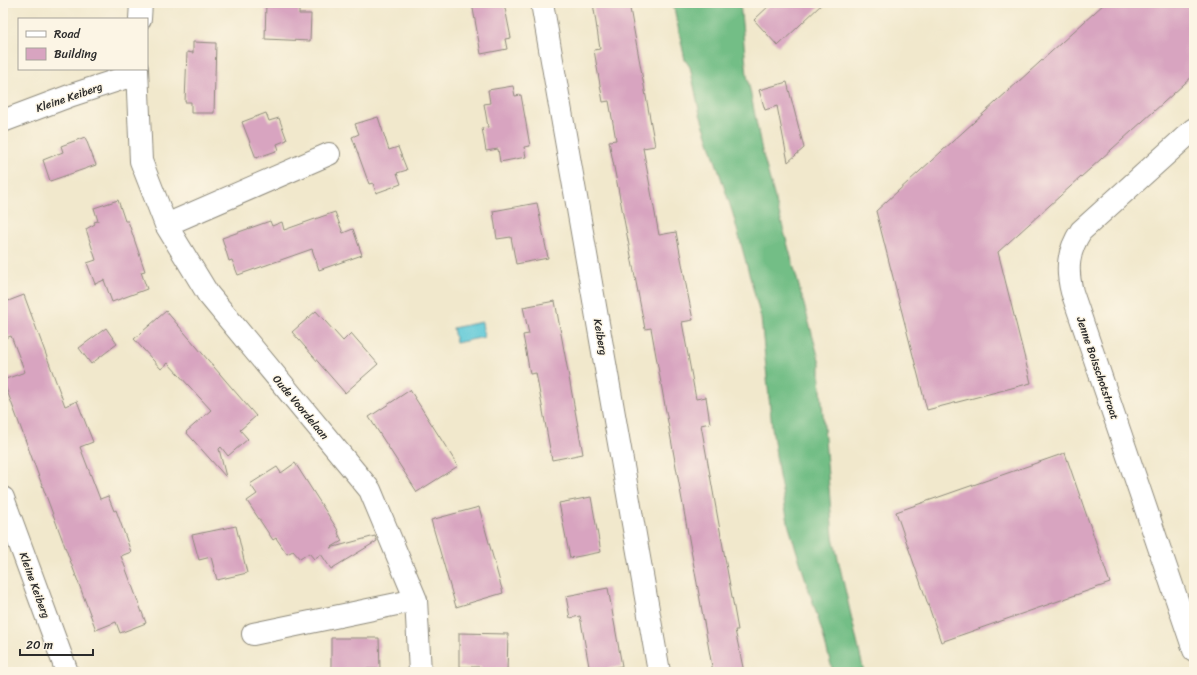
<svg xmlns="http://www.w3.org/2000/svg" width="1197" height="675" viewBox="0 0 1197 675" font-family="Sriracha,sans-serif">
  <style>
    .forest { fill: #73be86; stroke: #4f7458 }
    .water { fill: #5ec9d8; stroke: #447a82 }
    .building { fill: #d8a4c0 }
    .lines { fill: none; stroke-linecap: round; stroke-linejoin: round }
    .minor-casing { stroke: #8e8a7c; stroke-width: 24 }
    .minor { stroke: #fff; stroke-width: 22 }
    .labels { text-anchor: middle; stroke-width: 3; stroke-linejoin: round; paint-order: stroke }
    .street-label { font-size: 11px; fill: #2b2b2b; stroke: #fcf5e5 }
  </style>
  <rect width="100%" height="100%" fill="#fcf5e5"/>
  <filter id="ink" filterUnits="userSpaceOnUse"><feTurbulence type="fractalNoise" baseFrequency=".025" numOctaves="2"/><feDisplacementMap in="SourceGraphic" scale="8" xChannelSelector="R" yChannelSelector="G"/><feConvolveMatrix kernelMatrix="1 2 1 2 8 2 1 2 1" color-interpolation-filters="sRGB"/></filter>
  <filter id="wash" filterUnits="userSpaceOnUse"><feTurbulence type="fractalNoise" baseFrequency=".012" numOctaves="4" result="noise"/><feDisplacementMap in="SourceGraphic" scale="16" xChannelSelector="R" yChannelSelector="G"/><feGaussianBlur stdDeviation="0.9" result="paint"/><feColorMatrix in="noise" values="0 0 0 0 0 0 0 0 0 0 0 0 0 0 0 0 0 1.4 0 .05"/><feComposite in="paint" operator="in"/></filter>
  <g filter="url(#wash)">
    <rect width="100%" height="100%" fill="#f1e8cc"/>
    <path class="forest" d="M 673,3 L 740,3 L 747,75 L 762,151 L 820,363 L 820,378 L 833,537 L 864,672 L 833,672 L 821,628 L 789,527 L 779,476 L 772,427 L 761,318 L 733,214 L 700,114 L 690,67 L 685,60 Z"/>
    <path class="water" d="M 482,322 L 484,337 L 456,343 L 453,328 Z"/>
    <g id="blocks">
      <path class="building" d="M 266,3 L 299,3 L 299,14 L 311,14 L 310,41 L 265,39 Z
        M 472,3 L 504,3 L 511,38 L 505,39 L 507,49 L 481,54 Z
        M 593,3 L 629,3 L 655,146 L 643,148 L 659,235 L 676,232 L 687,290 L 693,320 L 682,322 L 696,399 L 706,397 L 710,423 L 701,425 L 738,630 L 735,630 L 744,672 L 713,672 L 651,328 L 645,329 L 609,141 L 616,140 L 609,101 L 603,102 L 594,50 L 600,49 Z
        M 772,3 L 823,3 L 778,46 L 754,20 Z
        M 1105,3 L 1194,3 L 1194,75 L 998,252 L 1031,383 L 927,410 L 876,211 Z
        M 193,42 L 216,43 L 214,113 L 191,113 L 191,102 L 185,102 L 187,52 L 193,53 Z
        M 787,82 L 804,148 L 788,162 L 777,106 L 765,110 L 759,90 Z
        M 513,86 L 515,96 L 521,95 L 530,146 L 524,147 L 526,157 L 500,162 L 498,149 L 486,151 L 482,128 L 488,127 L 484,104 L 490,103 L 488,90 Z
        M 266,113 L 269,121 L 279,118 L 287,140 L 277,144 L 279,150 L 256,158 L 242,122 Z
        M 378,117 L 389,150 L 398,147 L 407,170 L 397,173 L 401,184 L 376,193 L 373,183 L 369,184 L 352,137 L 359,134 L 355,124 Z
        M 85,137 L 96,165 L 50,181 L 43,160 L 63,152 L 61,146 Z
        M 118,200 L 125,221 L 128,221 L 145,271 L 141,272 L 147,289 L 112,302 L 104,280 L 95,284 L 87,263 L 96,260 L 86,229 L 95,224 L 94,222 L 98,221 L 94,208 Z
        M 537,203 L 548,258 L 516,264 L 511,237 L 497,239 L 493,211 Z
        M 335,212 L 343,233 L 353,229 L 362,255 L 319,270 L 312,249 L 238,275 L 232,260 L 229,261 L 222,238 L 270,221 L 272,226 L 282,222 L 284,230 Z
        M 24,295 L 65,406 L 77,401 L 93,442 L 80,447 L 100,499 L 108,496 L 114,511 L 116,510 L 131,552 L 121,556 L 146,623 L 120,633 L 116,622 L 96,630 L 3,380 L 25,372 L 11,336 L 3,339 L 3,303 Z
        M 555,301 L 583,454 L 552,460 L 536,373 L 530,374 L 523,335 L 529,334 L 523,307 Z
        M 166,311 L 256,416 L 240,430 L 248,439 L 228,456 L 221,447 L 219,449 L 226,477 L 186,432 L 211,410 L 168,363 L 161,369 L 134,339 Z
        M 316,311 L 343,341 L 351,333 L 378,364 L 345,393 L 292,332 Z
        M 106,328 L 117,344 L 91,364 L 79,348 Z
        M 410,390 L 458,466 L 417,492 L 369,417 Z
        M 1065,453 L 1110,583 L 941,642 L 896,512 Z
        M 295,463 L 339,532 L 338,533 L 342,541 L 330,548 L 375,536 L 377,541 L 331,569 L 321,554 L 314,559 L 309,553 L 300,559 L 293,551 L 287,554 L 276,538 L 273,540 L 247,501 L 257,494 L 250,484 L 277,467 L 281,473 Z
        M 591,497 L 601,552 L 570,558 L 559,503 Z
        M 479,507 L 503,593 L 456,607 L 431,520 Z
        M 236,526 L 247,573 L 217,580 L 211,557 L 199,560 L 192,535 Z
        M 608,588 L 622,666 L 590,672 L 580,616 L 570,618 L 566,596 Z
        M 459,633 L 508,634 L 507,672 L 481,672 L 481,667 L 459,667 Z
        M 331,638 L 379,638 L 380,669 L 356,669 L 356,672 L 331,672 Z"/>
    </g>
  </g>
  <g filter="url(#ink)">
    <use href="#blocks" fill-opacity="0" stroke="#8e8a7c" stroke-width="1"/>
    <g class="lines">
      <defs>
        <path id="minor" d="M 542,3 L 659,672
          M 140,19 L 141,3
          M 137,69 L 141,161 L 166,225 L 208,294 L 370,490 L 416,600 L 420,672
          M 3,121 L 72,95 L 136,74
          M 1194,129 L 1081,231 C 1068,251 1066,269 1072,292 L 1194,650
          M 166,225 L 329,154
          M 3,498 L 67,672
          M 253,634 L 416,600"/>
      </defs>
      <use href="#minor" class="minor-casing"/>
      <use href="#minor" class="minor"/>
    </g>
  </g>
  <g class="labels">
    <g class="street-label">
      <text transform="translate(69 97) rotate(-19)" y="4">Kleine Keiberg</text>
      <text transform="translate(601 337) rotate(80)" y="4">Keiberg</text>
      <text transform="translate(1098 368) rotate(71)" y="4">Jenne Boisschotstraat</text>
      <text transform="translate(301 407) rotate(50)" y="4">Oude Voordelaan</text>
      <text transform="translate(35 585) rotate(70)" y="4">Kleine Keiberg</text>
    </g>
  </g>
  <rect width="1197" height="675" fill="none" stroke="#fcf5e5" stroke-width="16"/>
  <rect x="18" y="18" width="130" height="52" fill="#fcf5e5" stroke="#a8a49b"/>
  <rect x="26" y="31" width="20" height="6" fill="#ffffff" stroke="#a8a49b"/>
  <text x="54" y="38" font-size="12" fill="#2b2b2b">Road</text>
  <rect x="26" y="48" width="20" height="12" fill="#d8a4c0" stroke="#a8a49b"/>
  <text x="54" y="58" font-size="12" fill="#2b2b2b">Building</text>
  <path d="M20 649v6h73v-6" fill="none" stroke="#2b2b2b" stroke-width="2"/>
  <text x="26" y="649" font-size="12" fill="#2b2b2b" stroke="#fcf5e5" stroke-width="3" paint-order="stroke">20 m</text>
</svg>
